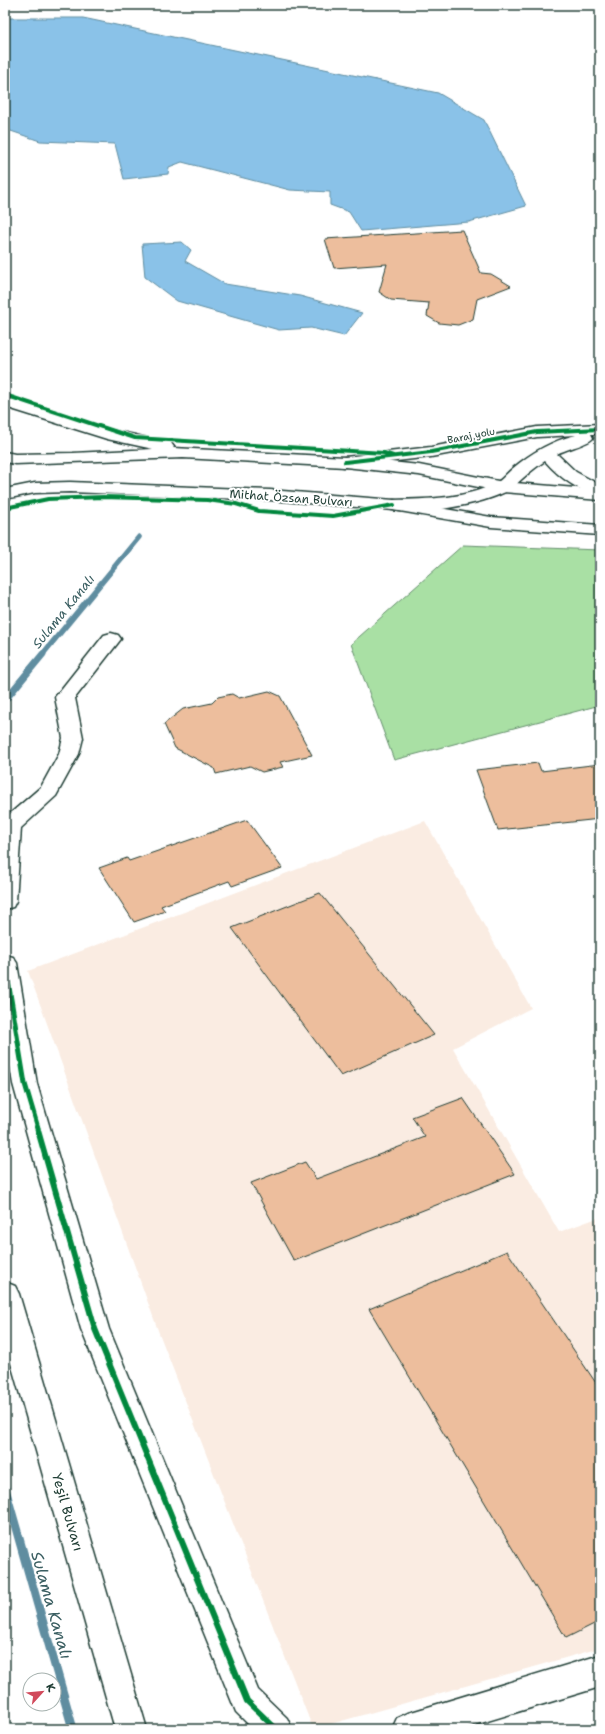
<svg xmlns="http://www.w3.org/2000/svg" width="605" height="1734" viewBox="0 0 605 1734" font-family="'Shantell Sans',sans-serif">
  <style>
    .built { fill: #faece2 }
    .green { fill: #a9e0a4; stroke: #648e6c }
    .water { fill: #8ac2e8; stroke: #5f8da0 }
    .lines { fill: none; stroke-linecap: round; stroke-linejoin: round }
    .stream-far2 { stroke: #5f8da0; stroke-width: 5.5 }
    .stream-far1 { stroke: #5f8da0; stroke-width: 7 }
    .stream { stroke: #5f8da0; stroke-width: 9 }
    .building { fill: #edbe9d; stroke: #1f3d34 }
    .street-casing { stroke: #1f3d34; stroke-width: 3 }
    .secondary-casing { stroke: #1f3d34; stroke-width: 3 }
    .street { fill: #fff; fill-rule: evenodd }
    .secondary { fill: #fff; fill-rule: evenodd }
    .cycleway-far2-casing { stroke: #fff; stroke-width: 6 }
    .cycleway-far1-casing { stroke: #fff; stroke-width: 8 }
    .cycleway-casing { stroke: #fff; stroke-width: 9 }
    .cycleway-far2 { stroke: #00873e; stroke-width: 4 }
    .cycleway-far1 { stroke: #00873e; stroke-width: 5 }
    .cycleway { stroke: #00873e; stroke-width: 6 }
    .labels { text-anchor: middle; stroke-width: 4; stroke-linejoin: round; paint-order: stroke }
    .far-street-label { font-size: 10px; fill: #1f3d34; stroke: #fff }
    .street-label { font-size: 12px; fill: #1f3d34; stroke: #fff }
    .water-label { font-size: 13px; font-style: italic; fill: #3a5e61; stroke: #fff }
    .near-street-label { font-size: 14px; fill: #1f3d34; stroke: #fff }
    .near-water-label { font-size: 16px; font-style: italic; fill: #3a5e61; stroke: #fff }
  </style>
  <rect width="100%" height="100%" fill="#fff"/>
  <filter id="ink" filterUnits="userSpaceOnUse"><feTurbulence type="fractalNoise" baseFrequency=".025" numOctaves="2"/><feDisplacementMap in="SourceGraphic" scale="8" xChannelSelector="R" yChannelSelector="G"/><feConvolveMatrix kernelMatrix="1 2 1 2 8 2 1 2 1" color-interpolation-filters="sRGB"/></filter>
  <g filter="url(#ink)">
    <path class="built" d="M 425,821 L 531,1008 L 453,1048 L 559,1232 L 600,1217 L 600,1648 L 313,1729 L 159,1333 L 28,971 Z"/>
    <path class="green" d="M 463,545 L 600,550 L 600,705 L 394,760 L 351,644 Z"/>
    <path class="water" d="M 5,18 L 83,18 L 438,93 L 484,120 L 526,206 L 469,222 L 361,231 L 349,212 L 330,205 L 330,192 L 290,190 L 182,162 L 169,167 L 168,174 L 124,179 L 115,144 L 40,141 L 5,129 Z
      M 182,242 L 191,250 L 185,261 L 225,284 L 300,296 L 362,313 L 344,336 L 311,328 L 279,330 L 177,301 L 145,277 L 142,244 Z"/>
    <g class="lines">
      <path class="stream-far2" d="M 42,655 L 139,537"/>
      <path class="stream-far1" d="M 5,700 L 43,654"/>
      <path class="stream" d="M 5,1489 L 73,1729"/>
    </g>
    <path class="building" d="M 462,230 L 481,273 L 491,274 L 511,286 L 477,299 L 473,319 L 458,325 L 439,323 L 427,316 L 429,303 L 391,300 L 379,292 L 387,264 L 334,268 L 325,239 Z
      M 269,691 L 280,696 L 312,755 L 280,762 L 283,767 L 262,772 L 250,766 L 216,774 L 214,768 L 175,748 L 164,724 L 183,709 L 212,703 L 218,697 L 232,694 L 239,698 Z
      M 538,763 L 541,771 L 600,764 L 600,819 L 498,830 L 476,770 Z
      M 247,820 L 282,868 L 232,886 L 229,881 L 161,906 L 165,911 L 134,922 L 99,868 L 127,858 L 129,861 Z
      M 320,893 L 434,1035 L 341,1076 L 232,928 Z
      M 463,1098 L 515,1174 L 294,1261 L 251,1183 L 305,1162 L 316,1179 L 425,1137 L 412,1117 Z
      M 507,1251 L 600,1389 L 600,1621 L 566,1638 L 369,1309 Z"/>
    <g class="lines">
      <defs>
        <path id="street" d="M 600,424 L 600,434 L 591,434 L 593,438 C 589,444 566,449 557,454 L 576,472 L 600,485 L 600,496 C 578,491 560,478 545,461 C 537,466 530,472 523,478 C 518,482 514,487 509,490 C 483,505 417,516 388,509 L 385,505 L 388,501 L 394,500 C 428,499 465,499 496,483 C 502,480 506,474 512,469 C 531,453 551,441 576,435 L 537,437 L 431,457 L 345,467 L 339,466 L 336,462 L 339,458 L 345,457 L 431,447 L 537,427 Z
          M 111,633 L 118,635 L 121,639 L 75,698 L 83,738 L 79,754 L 56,796 L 21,828 L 16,901 L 13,907 L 5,909 L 5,818 L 41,787 L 59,754 L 63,738 L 55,697 L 104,635 Z
          M 5,955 L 13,957 L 17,963 L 37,1084 L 109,1329 L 258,1690 L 287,1718 L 292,1729 L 253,1729 L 236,1712 L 81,1329 L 13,1084 L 5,1036 Z
          M 600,1655 L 600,1687 L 461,1729 L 392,1729 L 397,1718 L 408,1713 Z"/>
        <path id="secondary" d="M 5,397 L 117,431 L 171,443 L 174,447 L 173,448 L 345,457 L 419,465 L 503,482 L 600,490 L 600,500 L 503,492 L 419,475 L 345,467 L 183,458 L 15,464 L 5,462 L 5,452 L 15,454 L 73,453 L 153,449 L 107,439 L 5,407 Z
          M 70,482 L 270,490 L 394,500 L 491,517 L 600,525 L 600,535 L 491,527 L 394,510 L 270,500 L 70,492 L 35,493 L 5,499 L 5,489 L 35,483 Z
          M 5,1282 L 15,1286 L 19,1294 L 147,1729 L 115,1729 L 5,1342 Z"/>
      </defs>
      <use href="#street" class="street-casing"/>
      <use href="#secondary" class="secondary-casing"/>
      <use href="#street" class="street"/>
      <use href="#secondary" class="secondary"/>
      <defs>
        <path id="cycleway-far2" d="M 5,395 L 135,438 L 384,453 L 393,456
          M 345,462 L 431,452 L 537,432 L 600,429
          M 5,508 L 48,499 L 103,497 L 207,500 L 236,504 L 259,511 L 333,516 L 394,505"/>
        <path id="cycleway-far1" d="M 5,963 L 25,1084 L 38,1128"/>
        <path id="cycleway" d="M 37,1127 L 95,1329 L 247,1701 L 276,1729"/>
      </defs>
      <use href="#cycleway-far2" class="cycleway-far2-casing"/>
      <use href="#cycleway-far1" class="cycleway-far1-casing"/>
      <use href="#cycleway" class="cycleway-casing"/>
      <use href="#cycleway-far2" class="cycleway-far2"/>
      <use href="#cycleway-far1" class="cycleway-far1"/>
      <use href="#cycleway" class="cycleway"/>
    </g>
  </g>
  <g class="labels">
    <g class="far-street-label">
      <text transform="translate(471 435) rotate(-11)" y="4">Baraj yolu</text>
    </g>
    <g class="street-label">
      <text transform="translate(291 498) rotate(4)" y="4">Mithat Özsan Bulvarı</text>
    </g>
    <g class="water-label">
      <text transform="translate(63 611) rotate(-51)" y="5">Sulama Kanalı</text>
    </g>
    <g class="near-street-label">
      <text transform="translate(68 1512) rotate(74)" y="5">Yeşil Bulvarı</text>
    </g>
    <g class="near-water-label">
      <text transform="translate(52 1605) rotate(74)" y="6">Sulama Kanalı</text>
    </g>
  </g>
  <rect width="605" height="1734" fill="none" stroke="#fff" stroke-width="20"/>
  <rect x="10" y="10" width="585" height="1714" fill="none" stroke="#1f3d34" stroke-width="1.5" filter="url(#ink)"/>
  <g transform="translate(42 1692) rotate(63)"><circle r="19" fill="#ffffff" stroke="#a5b1ae"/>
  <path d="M0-3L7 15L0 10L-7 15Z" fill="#d1495b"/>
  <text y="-6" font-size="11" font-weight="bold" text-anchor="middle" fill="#1f3d34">K</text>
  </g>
</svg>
